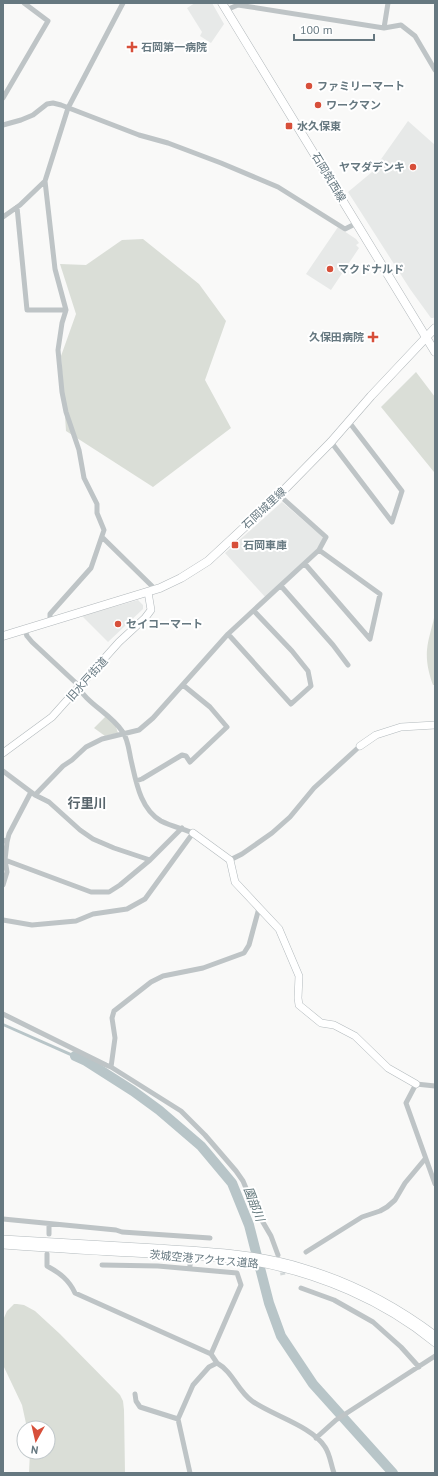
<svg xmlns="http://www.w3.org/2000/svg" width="438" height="1476" viewBox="0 0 438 1476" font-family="'PT Sans','Noto Sans JP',sans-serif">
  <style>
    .built { fill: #e7e9e8 }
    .green { fill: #daded7 }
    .water { fill: #b8c5c8 }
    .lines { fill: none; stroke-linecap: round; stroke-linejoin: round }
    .river { stroke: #b8c5c8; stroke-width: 10 }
    .street-tunnel { stroke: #d4d9da; stroke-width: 5; stroke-dasharray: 5 2.5; stroke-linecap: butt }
    .secondary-casing { stroke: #b3babd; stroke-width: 8 }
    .primary-casing { stroke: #b2b8bb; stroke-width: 9 }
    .street { stroke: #bec4c6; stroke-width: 5 }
    .secondary { stroke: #fff; stroke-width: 7 }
    .primary { stroke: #fff; stroke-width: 8 }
    .poi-dot { fill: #d74f3a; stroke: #fff; stroke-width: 1.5 }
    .labels { text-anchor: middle; stroke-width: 4; stroke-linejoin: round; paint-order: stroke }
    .poi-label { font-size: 11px; font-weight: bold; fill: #667880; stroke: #fff; text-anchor: start }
    .street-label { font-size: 11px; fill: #667880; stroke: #fff }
    .water-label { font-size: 12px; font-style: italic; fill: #61767a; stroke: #fff }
    .quarter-label { font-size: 13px; font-weight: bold; fill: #58656c; stroke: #fff }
  </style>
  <rect width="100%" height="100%" fill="#f9f9f8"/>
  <path class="built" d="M 195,3 L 212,3 L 224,24 L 211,43 L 200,36 L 202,32 L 187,8 Z
    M 408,121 L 435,145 L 435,317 L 433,318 L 431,318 L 410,289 L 348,192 L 372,172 Z
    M 338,227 L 356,239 L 359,243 L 356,245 L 359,248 L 331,290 L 306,274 Z
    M 282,502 L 324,538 L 317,549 L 266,598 L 225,553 Z
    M 138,600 L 143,605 L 143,609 L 108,642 L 82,616 Z"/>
  <path class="green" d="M 143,239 L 199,284 L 226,321 L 205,380 L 231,428 L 153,487 L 66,431 L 61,356 L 76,314 L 60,264 L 86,265 L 122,240 Z
    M 416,372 L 435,397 L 435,470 L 434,472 L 381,407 Z
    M 435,613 L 435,685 L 433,685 C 429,674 426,662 427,650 C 428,638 433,625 435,613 Z
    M 106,716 L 115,724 L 118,733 L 105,736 L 94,728 Z
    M 14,1304 L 17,1304 L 24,1305 L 35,1311 L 60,1334 L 120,1395 L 123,1401 L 124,1410 L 125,1473 L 29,1473 L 30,1452 L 48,1452 L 48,1428 L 27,1428 L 22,1405 L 3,1365 L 3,1320 L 7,1311 Z"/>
  <path class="water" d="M 3,1023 L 87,1060 L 86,1063 L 3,1026 Z"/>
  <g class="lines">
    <path class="river" d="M 75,1056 L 86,1061 L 133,1091 L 159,1110 L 201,1146 L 232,1183 L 249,1225 L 269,1303 L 281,1336 L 313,1384 L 393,1473"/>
    <path class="street-tunnel" d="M 281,1265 L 283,1275"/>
    <defs>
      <path id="secondary" d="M 360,746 L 376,735 L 401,727 L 435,725
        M 3,753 L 52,717 L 119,642 L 145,618 L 151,610 L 148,592
        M 193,833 L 230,860 L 235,882 L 279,929 L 299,976 L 298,998 L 299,1005 L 321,1023 L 334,1025 L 355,1036 L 388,1068 L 416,1084
        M 3,1239 C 54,1242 106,1245 157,1248 C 206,1251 256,1253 304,1268 C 351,1282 395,1305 435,1335
        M 3,1245 C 46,1248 90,1251 133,1253 C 173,1255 214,1256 254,1262 C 318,1273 384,1301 435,1343"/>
      <path id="primary" d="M 222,3 L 435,352
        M 3,636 L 160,588 L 181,578 L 208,561 L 279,495 L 331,442 L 371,396 L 435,328"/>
    </defs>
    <use href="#secondary" class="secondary-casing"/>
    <use href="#primary" class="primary-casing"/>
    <path class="street" d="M 226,10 L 238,5 L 384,28 L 401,25 L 415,36 L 435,70
      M 384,28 L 388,3
      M 3,98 L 48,21 L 24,3
      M 3,125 L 21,120 L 33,115 L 47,104 L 53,103 L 61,105 L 139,135 L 168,143 L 221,163 L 278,187 L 345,229 L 357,223
      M 17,207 L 27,310 L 66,310
      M 3,217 L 20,205 L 45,181
      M 331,442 L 392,522 L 402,491 L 349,422
      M 102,537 L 155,589
      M 305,564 L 370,639 L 380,594 L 319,550
      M 281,586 L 333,645 L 348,665
      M 50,621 L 50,614 L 91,568 L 104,530 L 97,513 L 97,504 L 84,478 L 79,450 L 66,412 L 62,392 L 58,350 L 62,323 L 66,310 L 55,269 L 45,181 L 68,108 L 123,3
      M 228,634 L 291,704 L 311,686 L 308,671 L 292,651 L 254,611
      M 3,771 L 35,795 L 49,802 L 80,830 L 93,839 L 114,848 L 150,860
      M 136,781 L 142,779 L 182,755 L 186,756 L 190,762 L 227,727 L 210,707 L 183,685
      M 35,795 L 63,766 L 72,760 L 86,747 L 102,739 L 139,730 L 153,718 L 228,634 L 319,550 L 326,537 L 279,495
      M 3,840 L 7,842 L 5,860 L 7,872 L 3,885
      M 7,842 L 9,834 L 31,792
      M 5,860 L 91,892 L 109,892 L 120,885 L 150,860 L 182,828
      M 230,860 L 242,854 L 272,833 L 290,817 L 314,788 L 360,746
      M 3,920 L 32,925 L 76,921 L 93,914 L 127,909 L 145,899 L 193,833 C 183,829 171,826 161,821 C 140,809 136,781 131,760 C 129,751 128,738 122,731 C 110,713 85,703 76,683 L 32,642 L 27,636 L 24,628
      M 3,1014 L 106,1065 L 111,1067 L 181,1111 L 205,1135 L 236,1171 L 243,1181 L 254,1207 L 271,1236 L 278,1255
      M 111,1067 L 115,1038 L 112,1018 L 114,1011 L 151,982 L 163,976 L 203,968 L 244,953 L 249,945 L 259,908
      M 435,1086 L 416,1084 L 406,1103 L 435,1184
      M 3,1219 L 116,1230 L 122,1232 L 210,1238
      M 49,1234 L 49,1224
      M 306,1252 L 362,1217 L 380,1211 L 387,1207 L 395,1200 L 405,1183 L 425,1159
      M 47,1254 L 47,1266 C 60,1273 69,1280 75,1293 L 211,1354 L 217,1363
      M 102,1265 L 158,1266 L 237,1273 L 241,1285 L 211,1354
      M 190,1268 L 190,1261
      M 301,1288 L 334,1300 L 373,1322 L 401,1347 L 419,1367
      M 135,1394 L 136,1401 L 140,1407 L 178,1419
      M 316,1438 L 336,1420 L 435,1356
      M 190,1473 L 178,1419 L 193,1385 L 209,1367 L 217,1363 C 233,1372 237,1390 252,1401 C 271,1415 312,1426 325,1447 C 330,1454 331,1465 334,1473"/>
    <use href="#secondary" class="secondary"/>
    <use href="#primary" class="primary"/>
  </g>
  <g class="poi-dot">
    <path d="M130 41h4v4h4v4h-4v4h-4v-4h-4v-4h4z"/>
    <circle cx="309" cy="86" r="4"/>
    <circle cx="318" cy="105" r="4"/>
    <rect x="285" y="122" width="8" height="8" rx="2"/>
    <circle cx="413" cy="167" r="4"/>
    <circle cx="330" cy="269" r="4"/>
    <path d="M371 331h4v4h4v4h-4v4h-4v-4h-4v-4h4z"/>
    <rect x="231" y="541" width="8" height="8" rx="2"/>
    <circle cx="118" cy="624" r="4"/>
  </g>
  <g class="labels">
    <g class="poi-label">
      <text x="141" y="51">石岡第一病院</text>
      <text x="317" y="90">ファミリーマート</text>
      <text x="326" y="109">ワークマン</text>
      <text x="297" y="130">水久保東</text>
      <text x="405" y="171" text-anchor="end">ヤマダデンキ</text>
      <text x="338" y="273">マクドナルド</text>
      <text x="364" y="341" text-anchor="end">久保田病院</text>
      <text x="243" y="549">石岡車庫</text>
      <text x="126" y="628">セイコーマート</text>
    </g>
    <g class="street-label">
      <text transform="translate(329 177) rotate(59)" y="4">石岡筑西線</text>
      <text transform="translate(264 508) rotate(-43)" y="4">石岡城里線</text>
      <text transform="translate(87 679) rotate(-48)" y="4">旧水戸街道</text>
      <text transform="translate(204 1259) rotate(5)" y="4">茨城空港アクセス道路</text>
    </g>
    <g class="water-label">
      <text transform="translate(254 1204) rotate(69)" y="4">園部川</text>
    </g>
    <g class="quarter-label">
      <text x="87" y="808">行里川</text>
    </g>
  </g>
  <rect width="438" height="1476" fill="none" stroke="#667880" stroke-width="8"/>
  <g transform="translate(36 1440) rotate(188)"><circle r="19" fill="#ffffff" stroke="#c2c9cc"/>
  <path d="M0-3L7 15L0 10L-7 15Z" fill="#d74f3a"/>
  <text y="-6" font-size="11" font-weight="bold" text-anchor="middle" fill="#667880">N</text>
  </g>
  <path d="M294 34v6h80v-6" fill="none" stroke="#667880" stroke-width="2"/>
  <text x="300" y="34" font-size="12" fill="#667880" stroke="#ffffff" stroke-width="3" paint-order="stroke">100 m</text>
</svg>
